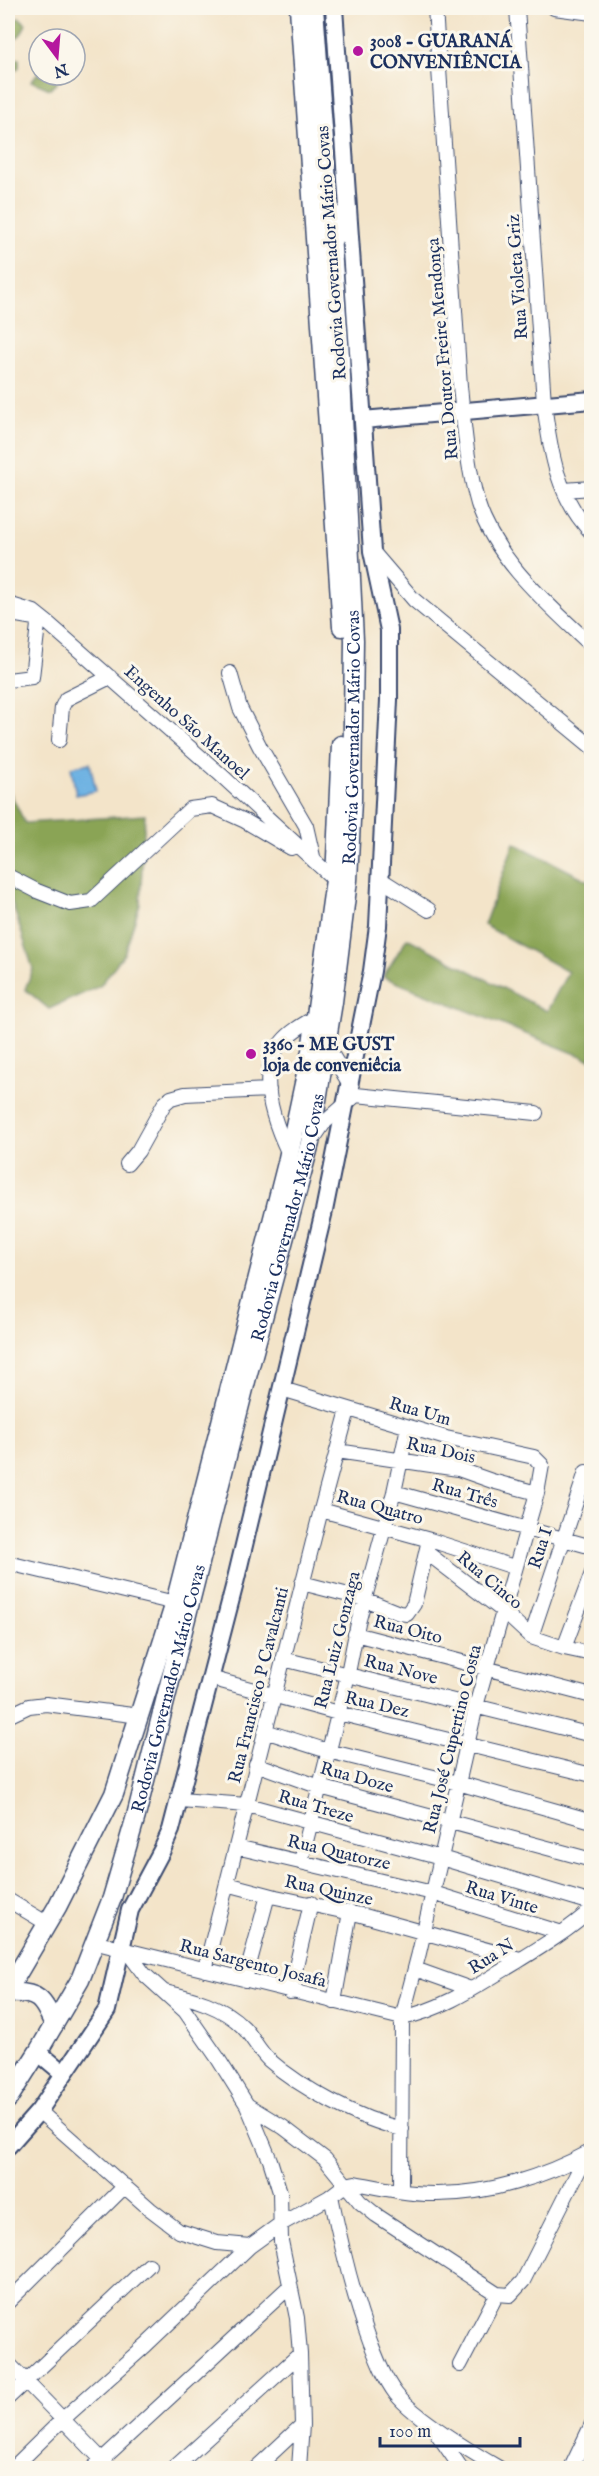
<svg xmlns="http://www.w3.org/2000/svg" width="599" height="2476" viewBox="0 0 599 2476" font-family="'IM FELL English',serif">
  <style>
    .forest { fill: #8aa455; stroke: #526a5a; stroke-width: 1.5 }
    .water { fill: #6cb1e2; stroke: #4470a0; stroke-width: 1.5 }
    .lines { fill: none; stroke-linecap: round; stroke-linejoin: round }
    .minor-casing { stroke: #3b4a6e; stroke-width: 16 }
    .major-casing { stroke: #3b4a6e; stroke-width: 20 }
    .highway-casing { stroke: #3b4a6e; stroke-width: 21 }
    .minor { stroke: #fff; stroke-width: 14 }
    .major { stroke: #fff; stroke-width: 16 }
    .highway { stroke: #fff; stroke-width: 18 }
    .poi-dot { fill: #b5179e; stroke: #fbf7ec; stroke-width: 2 }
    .labels { text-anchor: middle; stroke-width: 6; stroke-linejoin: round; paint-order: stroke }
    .poi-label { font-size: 18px; font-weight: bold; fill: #1b2f5e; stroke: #fbf7ec; text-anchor: start }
    .street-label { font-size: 18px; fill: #1b2f5e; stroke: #fbf7ec }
  </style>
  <rect width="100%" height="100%" fill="#fbf7ec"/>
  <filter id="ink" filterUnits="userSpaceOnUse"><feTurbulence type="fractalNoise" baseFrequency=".0167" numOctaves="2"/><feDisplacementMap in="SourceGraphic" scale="12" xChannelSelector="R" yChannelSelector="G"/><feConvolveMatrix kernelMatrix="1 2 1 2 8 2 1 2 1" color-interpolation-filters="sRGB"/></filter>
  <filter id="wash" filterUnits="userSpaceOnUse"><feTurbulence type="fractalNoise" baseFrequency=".008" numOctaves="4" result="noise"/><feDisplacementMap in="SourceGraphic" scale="24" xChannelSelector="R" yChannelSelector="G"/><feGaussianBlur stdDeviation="1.35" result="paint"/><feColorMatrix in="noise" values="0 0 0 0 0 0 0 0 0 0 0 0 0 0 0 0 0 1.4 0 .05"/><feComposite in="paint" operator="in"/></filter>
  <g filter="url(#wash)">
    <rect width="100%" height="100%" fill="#f3e4c9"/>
    <path class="forest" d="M 20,18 L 26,24 L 21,34 L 13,41 L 14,47 L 11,51 L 13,55 L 9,57 L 19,59 L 19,67 L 16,70 L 8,63 L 8,28 L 11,20 Z
      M 39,63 L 39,75 L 60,75 L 60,80 L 50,89 L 31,81 L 38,73 L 35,66 Z
      M 8,788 L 25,823 L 145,815 L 140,904 L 124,954 L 100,986 L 49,1009 L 25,989 L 33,969 L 8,890 Z
      M 514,843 L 591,882 L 591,1060 L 383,977 L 407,938 L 547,1011 L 568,972 L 484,925 Z"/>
    <path class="water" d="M 90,763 L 96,791 L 76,795 L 71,767 Z"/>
  </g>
  <g filter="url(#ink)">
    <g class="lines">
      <defs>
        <path id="minor" d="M 435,8 L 460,386 C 464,425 467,466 478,504 C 496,561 549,605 592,646
          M 517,8 L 544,403 C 550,450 557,498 592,533
          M 554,8 L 592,13
          M 564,490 L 592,488
          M 372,551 L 414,600 L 592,747
          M 8,604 L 34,612 L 49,624 L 221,775 L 335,880
          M 8,616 L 17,615 L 34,618
          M 230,673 L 240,708 L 260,747 L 306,826 L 314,861
          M 8,680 L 32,677 L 39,616
          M 59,740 L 62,707 L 66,699 L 110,677
          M 8,876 L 37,891 L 70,904 L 91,901 L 190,809 L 212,806 L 245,821 L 291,848
          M 380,879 L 429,910
          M 325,1043 L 352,1088
          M 311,1142 L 324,1123 L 356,1095 L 536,1113
          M 289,1154 C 274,1123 255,1072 282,1042 C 291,1031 304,1024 316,1017
          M 127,1164 L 138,1151 L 164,1104 L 171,1098 L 185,1094 L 269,1090
          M 282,1389 L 446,1438 L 534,1457 L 542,1465 L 537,1493 L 476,1706 L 419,1953 L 402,2018 L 401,2191
          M 337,1451 L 458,1469 L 492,1481 L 537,1493
          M 394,1492 L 592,1547
          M 321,1510 L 430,1540 L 514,1567
          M 426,1552 L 503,1611 L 531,1637 L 564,1648 L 592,1654
          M 8,1563 L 175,1603
          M 302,1583 L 364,1599 L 399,1613 L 407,1614 L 414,1604 L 428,1544
          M 355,1634 L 592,1696
          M 531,1637 L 586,1472
          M 564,1648 L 592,1573
          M 283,1659 L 592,1735
          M 210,1678 L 338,1713 L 592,1775
          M 8,1716 L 29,1706 L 46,1704 L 140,1716
          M 265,1731 L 328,1751 L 458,1783 L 592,1821
          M 256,1764 L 320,1787 L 592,1860
          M 180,1800 L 247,1805 L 441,1858 L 592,1903
          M 236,1847 L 433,1893 L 562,1933
          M 301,1861 L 346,1683 L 358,1623 L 394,1492 L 408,1427
          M 227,1884 L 276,1897 L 361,1915 L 520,1959
          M 8,1900 L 48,1924
          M 97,1943 L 402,2018 C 444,2009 478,1985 515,1963 C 541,1947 569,1930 592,1909
          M 127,1951 L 144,1974 L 185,2011 L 217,2057 L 247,2105 L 283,2127 L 325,2159 L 360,2202 L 376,2215 L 497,2294 L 510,2295 L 523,2281 L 587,2154
          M 415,1969 L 471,1989
          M 205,1970 L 321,1510 L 348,1410
          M 245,1980 L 268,1895
          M 165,1992 C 192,1998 223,2006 243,2027 C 253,2037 258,2050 269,2060 C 302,2089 359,2119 402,2129
          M 290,1992 L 311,1903
          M 334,2002 L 350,1912
          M 247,2105 L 270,2160 L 280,2192 L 281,2241 L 297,2318 L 300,2354 L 302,2425 L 299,2468
          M 39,2111 L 150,2209 L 179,2231 L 217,2243 L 250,2246
          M 331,2196 C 341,2245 352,2293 370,2341 C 377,2359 384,2378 396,2394 C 414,2417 473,2453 499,2468
          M 8,2302 L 125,2186
          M 8,2363 L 110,2468
          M 460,2365 L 497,2294
          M 8,2398 L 149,2265
          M 432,2426 L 461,2468
          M 13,2468 L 62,2420 L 146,2345 L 250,2246 L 279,2225 L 328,2198 L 345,2185 L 355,2183 C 381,2188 407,2194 433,2194 C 487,2195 544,2177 592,2151
          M 93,2468 L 289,2287
          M 174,2468 L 300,2354
          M 256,2468 L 302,2425
          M 571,2468 L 592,2424"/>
        <path id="major" d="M 363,420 L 592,400
          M 38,2052 L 63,2073
          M 8,2146 L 39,2111 L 107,2010 L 130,1910 L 162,1850 L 171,1830 L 234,1587 L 324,1211 L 372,971 L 378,926 L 389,700 L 389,630 L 372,551 L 334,8"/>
        <g id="highway">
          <path d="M 299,8 L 342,627"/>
          <path d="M 333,239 L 347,210"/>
          <path d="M 8,1990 L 57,1907 L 114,1794 L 175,1603 L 287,1163 L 311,1051 L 335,880 L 341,745"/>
          <path d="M 8,1993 C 38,1991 43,1999 54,2025"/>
          <path id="s1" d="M 8,2099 L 38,2052 L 80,1980 L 112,1898 L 136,1816 L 247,1377 L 310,1143 L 333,1002 L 348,880 L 352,800 L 354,640 L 340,356 L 314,8"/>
        </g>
      </defs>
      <use href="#minor" class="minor-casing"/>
      <use href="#major" class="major-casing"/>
      <use href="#highway" class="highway-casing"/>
      <use href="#minor" class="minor"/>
      <use href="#major" class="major"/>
      <use href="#highway" class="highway"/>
    </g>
  </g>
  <g class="poi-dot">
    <circle cx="358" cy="51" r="6"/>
    <circle cx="251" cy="1054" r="6"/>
  </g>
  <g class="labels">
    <g class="poi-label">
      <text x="370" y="47">3008 - GUARANÁ<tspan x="370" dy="21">CONVENIÊNCIA</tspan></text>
      <text x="263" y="1050">3360 - ME GUST<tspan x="263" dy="21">loja de conveniêcia</tspan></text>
    </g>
    <g class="street-label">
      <text transform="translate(331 253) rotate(-94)" y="6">Rodovia Governador Mário Covas</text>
      <text transform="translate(517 277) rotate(-94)" y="6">Rua Violeta Griz</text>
      <text transform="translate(442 349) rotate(-95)" y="6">Rua Doutor Freire Mendonça</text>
      <text transform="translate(187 722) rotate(42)" y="6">Engenho São Manoel</text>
      <text dy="6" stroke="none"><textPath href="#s1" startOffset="1416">Rodovia Governador Mário Covas</textPath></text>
      <text dy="6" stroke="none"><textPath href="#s1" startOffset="930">Rodovia Governador Mário Covas</textPath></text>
      <text transform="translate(420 1411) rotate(16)" y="6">Rua Um</text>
      <text transform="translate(441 1450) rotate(12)" y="6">Rua Dois</text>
      <text transform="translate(465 1493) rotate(16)" y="6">Rua Três</text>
      <text transform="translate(380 1507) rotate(15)" y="6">Rua Quatro</text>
      <text transform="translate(540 1548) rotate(-72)" y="6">Rua I</text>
      <text transform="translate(490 1580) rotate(40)" y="6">Rua Cinco</text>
      <text transform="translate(408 1629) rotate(14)" y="6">Rua Oito</text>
      <text transform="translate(337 1640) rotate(-76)" y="6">Rua Luiz Gonzaga</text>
      <text transform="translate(401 1669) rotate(14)" y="6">Rua Nove</text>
      <text transform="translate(258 1685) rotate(-76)" y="6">Rua Francisco P Cavalcanti</text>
      <text dy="6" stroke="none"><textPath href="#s1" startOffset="444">Rodovia Governador Mário Covas</textPath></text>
      <text transform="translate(377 1704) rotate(13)" y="6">Rua Dez</text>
      <text transform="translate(452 1739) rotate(-76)" y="6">Rua José Cupertino Costa</text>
      <text transform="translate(357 1777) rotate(15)" y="6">Rua Doze</text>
      <text transform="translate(316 1806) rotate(16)" y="6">Rua Treze</text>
      <text transform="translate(339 1852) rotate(13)" y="6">Rua Quatorze</text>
      <text transform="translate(329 1890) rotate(12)" y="6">Rua Quinze</text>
      <text transform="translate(502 1897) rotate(17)" y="6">Rua Vinte</text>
      <text transform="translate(491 1956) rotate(-32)" y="6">Rua N</text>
      <text transform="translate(253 1963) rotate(14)" y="6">Rua Sargento Josafa</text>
    </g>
  </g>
  <rect width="599" height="2476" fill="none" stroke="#fbf7ec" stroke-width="30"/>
  <g transform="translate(57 57) rotate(164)"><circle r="28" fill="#fbf7ec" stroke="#a1a7b3" stroke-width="1.5"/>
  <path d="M0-4.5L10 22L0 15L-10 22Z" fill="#b5179e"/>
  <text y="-9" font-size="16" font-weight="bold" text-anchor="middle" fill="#1b2f5e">N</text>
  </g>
  <path d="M380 2437v9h140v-9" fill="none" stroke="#1b2f5e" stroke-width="3"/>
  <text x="389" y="2437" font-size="18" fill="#1b2f5e" stroke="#fbf7ec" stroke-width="4.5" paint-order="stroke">100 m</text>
</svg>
